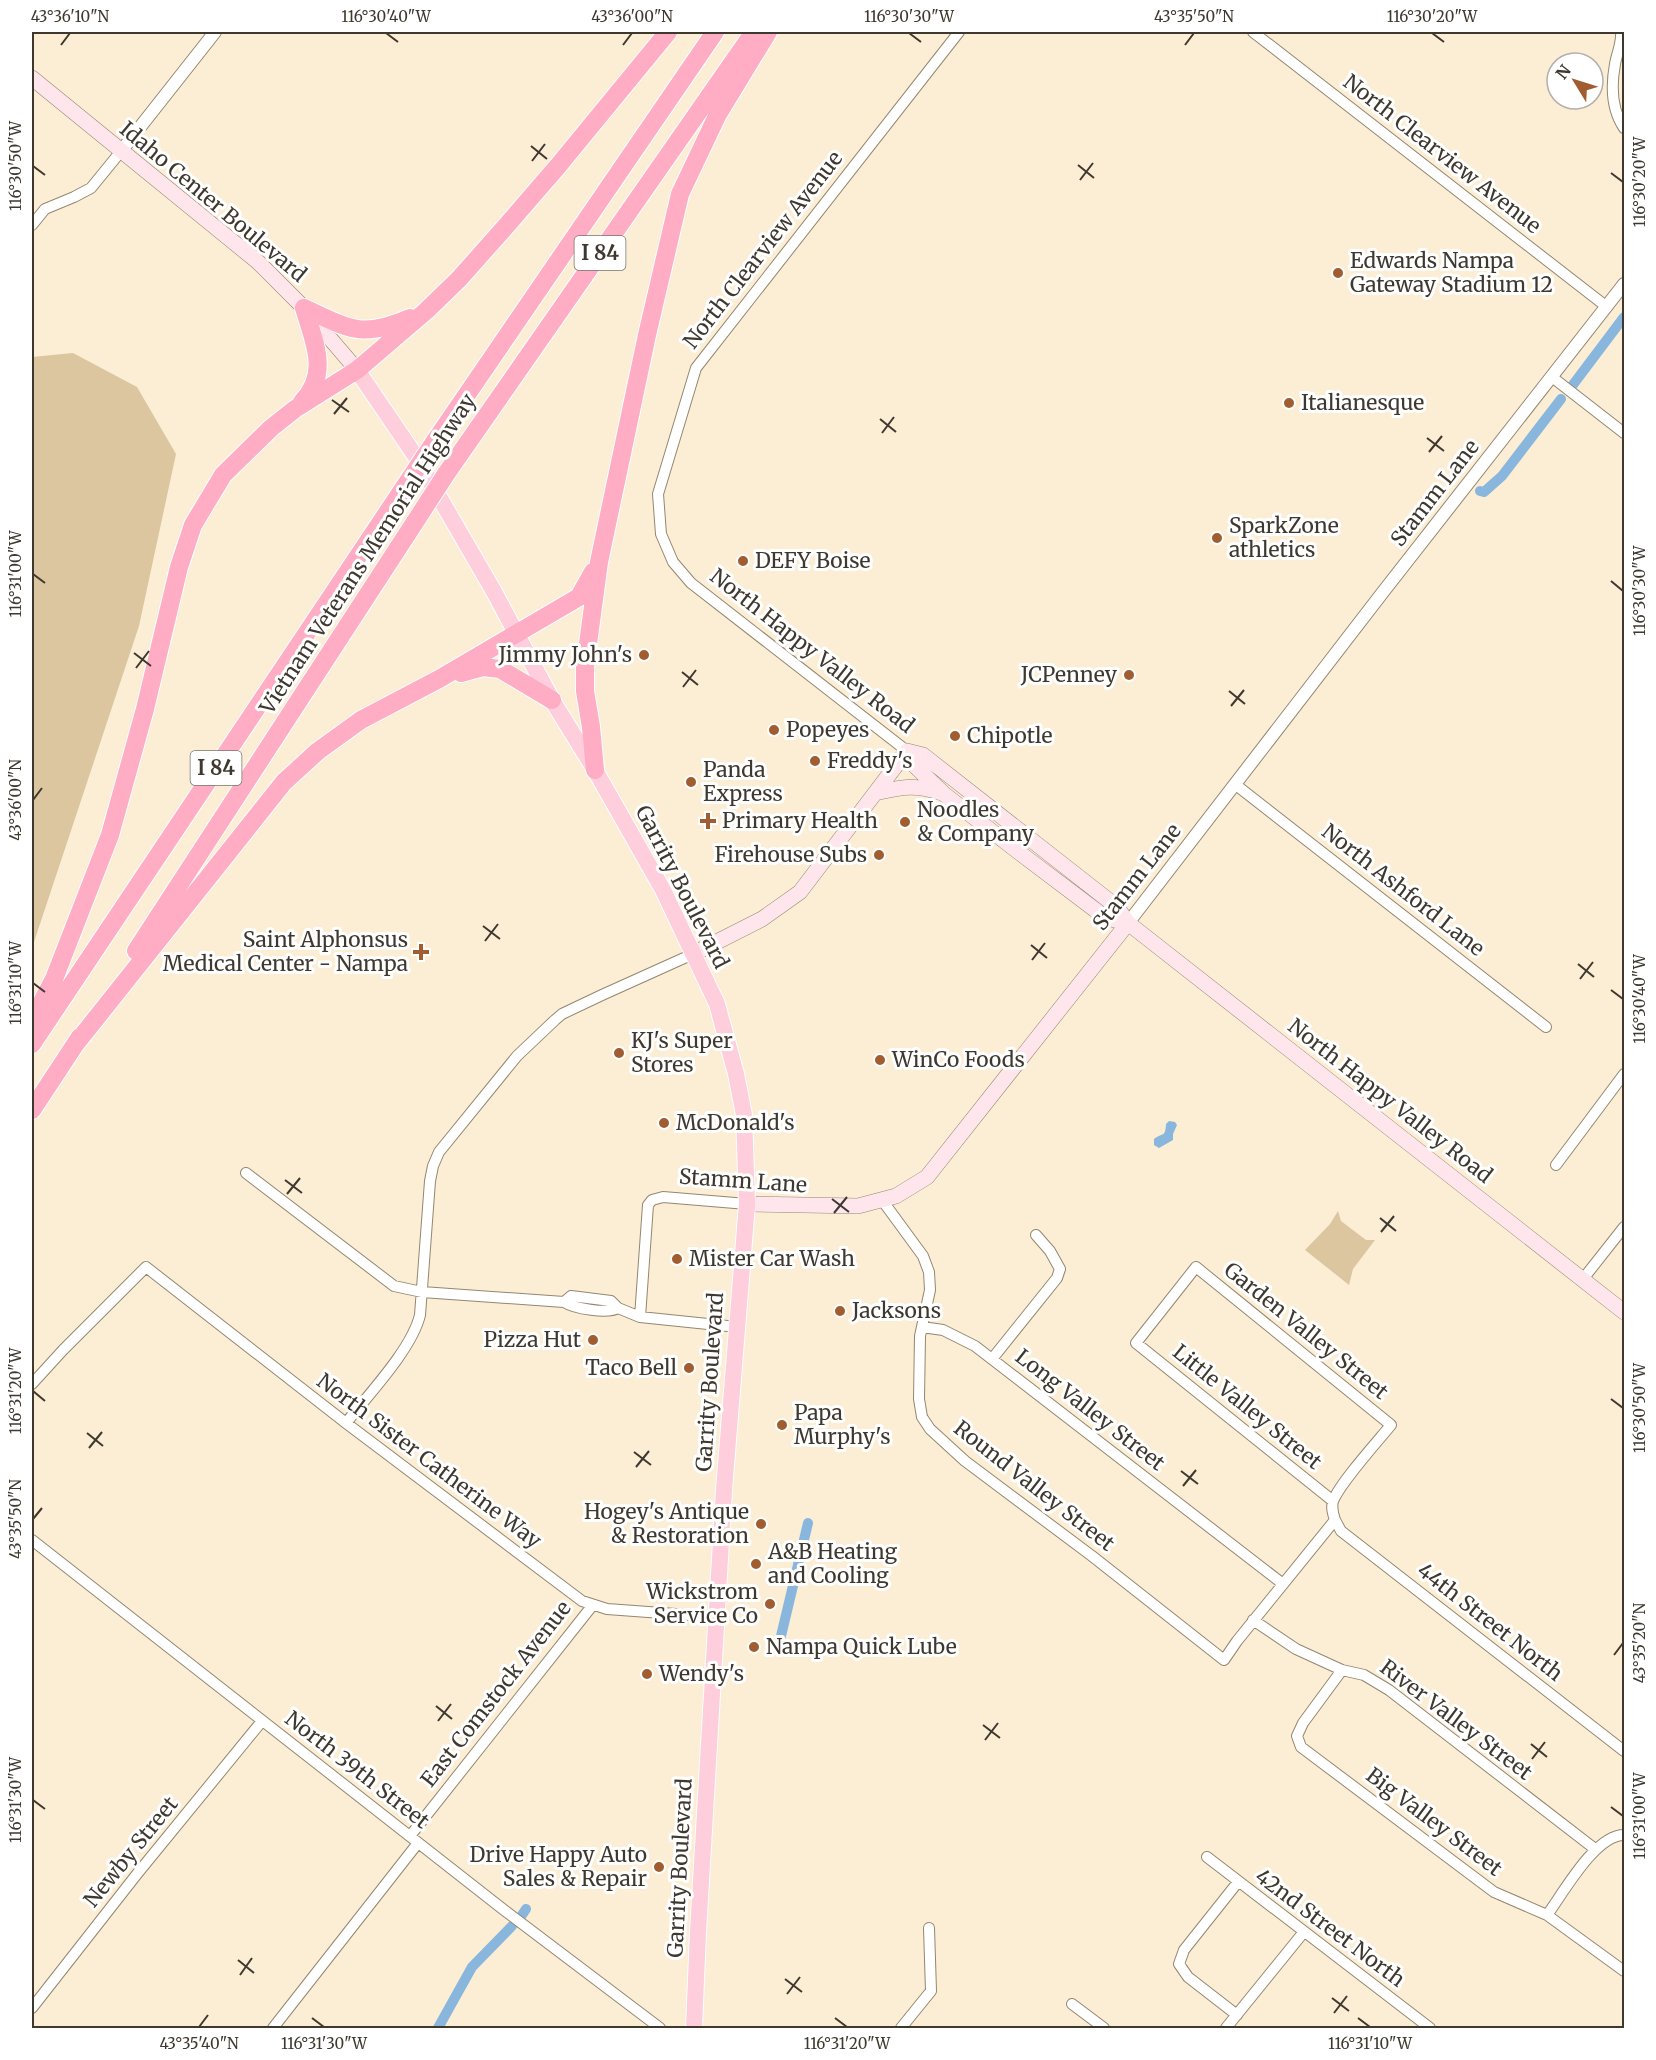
<svg xmlns="http://www.w3.org/2000/svg" width="1656" height="2060" viewBox="0 0 1656 2060" font-family="Merriweather,serif">
  <style>
    .green { fill: #dcc6a0 }
    .water { fill: #89b6dd }
    .lines { fill: none; stroke-linecap: round; stroke-linejoin: round }
    .canal { stroke: #89b6dd; stroke-width: 10 }
    .minor-casing { stroke: #948770; stroke-width: 12 }
    .tertiary-casing { stroke: #948770; stroke-width: 14 }
    .secondary-casing { stroke: #948770; stroke-width: 16 }
    .primary-casing { stroke: #fff; stroke-width: 18 }
    .motorway-casing { stroke: #fff; stroke-width: 20 }
    .minor { stroke: #fff; stroke-width: 10 }
    .tertiary { stroke: #fff; stroke-width: 12 }
    .secondary { stroke: #ffe6ed; stroke-width: 15 }
    .primary { stroke: #fecedc; stroke-width: 16 }
    .motorway { stroke: #feadc4; stroke-width: 18 }
    .motorway-bridge-casing { stroke: #fff; stroke-width: 20; stroke-linecap: butt }
    .motorway-bridge { stroke: #feadc4; stroke-width: 18 }
    .ticks { fill: none; stroke: #3e382f; stroke-width: 2 }
    .poi-dot { fill: #a15c2f; stroke: #fff; stroke-width: 2 }
    .labels { text-anchor: middle; stroke-width: 6; stroke-linejoin: round; paint-order: stroke }
    .shield { fill: #fff; stroke: #78746d; stroke-width: 1.5 }
    .shield-label { font-size: 20px; font-weight: bold; fill: #3e382f }
    .street-label { font-size: 21px; fill: #3e382f; stroke: #fff }
    .poi-label { font-size: 21px; fill: #3e382f; stroke: #fff; text-anchor: start }
    .neatline { fill: none; stroke: #3e382f; stroke-width: 2 }
    .ticks-label { font-size: 15px; text-anchor: middle; fill: #3e382f }
  </style>
  <rect width="100%" height="100%" fill="#fcedd5"/>
  <path class="green" d="M 73,353 L 137,387 L 176,454 L 139,626 L 32,948 L 32,357 Z
    M 1338,1211 L 1341,1221 L 1366,1240 L 1375,1240 L 1353,1269 L 1349,1285 L 1305,1250 L 1330,1224 Z"/>
  <path class="water" d="M 1169,1121 L 1175,1122 L 1177,1125 L 1173,1134 L 1173,1140 L 1159,1148 L 1154,1145 L 1154,1139 C 1163,1132 1165,1138 1166,1124 Z"/>
  <g class="lines">
    <path class="canal" d="M 1569,390 L 1624,317
      M 1480,491 L 1484,492 L 1502,476 L 1561,399
      M 781,1636 L 808,1523
      M 522,1915 L 526,1909
      M 438,2028 L 472,1967 L 512,1926"/>
    <defs>
      <path id="minor" d="M 1253,32 L 1607,307
        M 1621,32 C 1622,43 1617,53 1615,64 C 1611,86 1611,109 1624,128
        M 32,225 L 45,209 L 74,197 L 91,188 L 122,150
        M 1552,377 L 1624,433
        M 907,751 L 691,583 L 673,562 L 661,534 L 658,494 L 696,368 L 959,32
        M 1236,785 L 1546,1027
        M 1556,1165 L 1624,1074
        M 246,1173 L 394,1286 L 422,1292 L 564,1302 C 575,1309 608,1314 618,1308
        M 882,1200 L 923,1256 L 929,1272 L 930,1290 L 920,1336 L 919,1399 L 922,1417 L 930,1429 L 965,1461 L 1092,1556 L 1224,1660 L 1237,1641 L 1335,1520 C 1333,1514 1331,1508 1333,1501 C 1340,1483 1377,1442 1391,1425 L 1196,1267 L 1136,1343 L 1333,1501
        M 1583,1279 L 1624,1227
        M 564,1302 L 571,1296 L 611,1301 L 618,1308 L 640,1317 L 737,1327
        M 640,1317 L 648,1205 L 652,1200 L 663,1197 L 747,1204
        M 922,1327 L 943,1330 L 975,1346 L 1283,1584
        M 992,1359 L 1057,1278 L 1060,1269 L 1050,1251 L 1036,1235
        M 32,1384 L 63,1350 L 146,1267 L 346,1423 L 582,1601 L 607,1609 L 717,1617
        M 346,1423 C 368,1395 412,1349 420,1315 L 430,1181 L 433,1166 L 439,1152 L 517,1056 L 555,1020 L 562,1014 L 602,995 L 693,954
        M 1335,1520 L 1341,1531 L 1624,1751
        M 32,1540 L 504,1910 L 660,2028
        M 1253,1620 L 1296,1649 L 1342,1670 L 1364,1675 L 1389,1690 L 1595,1849
        M 1342,1670 L 1303,1723 L 1297,1736 L 1301,1747 L 1494,1892 L 1547,1915 L 1624,1971
        M 410,1836 L 592,1606
        M 1207,1857 L 1430,2028
        M 1547,1915 C 1564,1892 1595,1835 1624,1835
        M 1072,2004 L 1104,2028
        M 32,2008 L 137,1874 L 262,1721
        M 1237,2015 L 1188,1977 L 1179,1964 L 1184,1950 L 1238,1882
        M 273,2028 L 418,1843
        M 901,2028 L 931,1991 L 929,1928
        M 1226,2028 L 1303,1933"/>
      <path id="tertiary" d="M 122,150 L 215,32
        M 1128,923 L 1383,592 L 1624,284"/>
      <path id="secondary" d="M 32,78 L 258,262 L 304,308 L 357,370
        M 907,751 L 923,755 L 1117,907 L 1128,923 L 1624,1312
        M 907,751 L 915,766 L 944,794 L 1016,850 L 1106,918 L 1128,923
        M 875,793 C 903,787 914,784 942,793
        M 693,954 L 762,919 L 800,892 L 907,751
        M 747,1204 L 858,1206 L 896,1196 L 927,1177 L 1128,923"/>
      <path id="primary" d="M 357,370 L 416,457 L 493,590 L 552,700 L 595,770 L 663,890 L 717,1004 L 736,1074 L 744,1115 L 747,1204 L 724,1490 L 698,1932 L 694,2028"/>
      <path id="motorway" d="M 304,308 C 350,329 361,339 410,318
        M 302,402 C 330,373 314,342 304,308
        M 435,441 L 715,32
        M 446,474 L 754,32
        M 461,673 L 483,667 L 500,669 L 552,700
        M 595,770 L 591,727 L 585,691 L 585,666 L 599,562 L 647,335 L 680,194 L 718,114 L 768,32
        M 136,951 L 415,522
        M 32,1021 L 54,979 L 110,835 L 145,709 L 179,567 L 193,525 L 223,475 L 271,428 L 295,409 L 357,370 L 426,311 L 459,279 L 507,225 L 558,166 L 668,32
        M 32,1044 L 401,492
        M 74,1046 L 284,782 L 318,751 L 361,720 L 439,679 L 579,597 L 593,572
        M 32,1110 L 80,1037"/>
    </defs>
    <use href="#minor" class="minor-casing"/>
    <use href="#tertiary" class="tertiary-casing"/>
    <use href="#secondary" class="secondary-casing"/>
    <use href="#primary" class="primary-casing"/>
    <use href="#motorway" class="motorway-casing"/>
    <use href="#minor" class="minor"/>
    <use href="#tertiary" class="tertiary"/>
    <use href="#secondary" class="secondary"/>
    <use href="#primary" class="primary"/>
    <use href="#motorway" class="motorway"/>
    <defs>
      <path id="motorway-bridge" d="M 401,492 L 435,441
        M 415,522 L 446,474"/>
    </defs>
    <use href="#motorway-bridge" class="motorway-bridge-casing"/>
    <use href="#motorway-bridge" class="motorway-bridge"/>
  </g>
  <path class="ticks" d="M 386,33 L 398,42M 909,33 L 921,42M 1432,33 L 1444,42M 61,45 L 70,33M 623,45 L 632,33M 1185,45 L 1194,33M 531,146 L 547,159M 532,161 L 545,144M 1078,165 L 1094,178M 33,166 L 45,175M 1611,173 L 1623,182M 1080,180 L 1093,163M 332,400 L 349,412M 334,414 L 347,398M 880,419 L 896,432M 882,433 L 894,417M 1427,438 L 1444,451M 1429,452 L 1442,436M 33,574 L 45,583M 1611,581 L 1623,591M 134,653 L 151,666M 136,668 L 149,651M 682,672 L 698,685M 683,687 L 696,670M 1229,691 L 1245,704M 1231,706 L 1244,690M 33,800 L 42,788M 483,926 L 500,939M 485,941 L 498,924M 1031,945 L 1047,958M 1032,960 L 1045,943M 1578,964 L 1594,977M 1580,979 L 1593,962M 33,983 L 45,992M 1611,990 L 1623,999M 285,1180 L 302,1193M 287,1194 L 300,1178M 832,1199 L 849,1212M 834,1213 L 847,1197M 1380,1218 L 1396,1231M 1381,1232 L 1394,1216M 33,1391 L 45,1401M 1611,1399 L 1623,1408M 87,1433 L 103,1446M 89,1448 L 102,1432M 634,1452 L 651,1465M 636,1467 L 649,1451M 1181,1471 L 1198,1484M 1183,1486 L 1196,1470M 33,1519 L 42,1508M 1614,1655 L 1623,1643M 436,1706 L 452,1719M 438,1721 L 451,1704M 983,1725 L 1000,1738M 985,1740 L 998,1723M 1531,1744 L 1547,1757M 1532,1759 L 1545,1742M 33,1800 L 45,1809M 1611,1807 L 1623,1816M 238,1960 L 254,1973M 240,1975 L 252,1958M 785,1979 L 802,1992M 787,1994 L 800,1977M 1332,1998 L 1349,2011M 1334,2013 L 1347,1996M 312,2018 L 324,2027M 835,2018 L 847,2027M 1358,2018 L 1370,2027M 199,2027 L 208,2015"/>
  <g class="poi-dot">
    <circle cx="1338" cy="273" r="6"/>
    <circle cx="1289" cy="403" r="6"/>
    <circle cx="1217" cy="538" r="6"/>
    <circle cx="743" cy="561" r="6"/>
    <circle cx="644" cy="655" r="6"/>
    <circle cx="1129" cy="675" r="6"/>
    <circle cx="774" cy="730" r="6"/>
    <circle cx="955" cy="736" r="6"/>
    <circle cx="815" cy="761" r="6"/>
    <circle cx="691" cy="782" r="6"/>
    <path d="M705 812h6v6h6v6h-6v6h-6v-6h-6v-6h6z"/>
    <circle cx="905" cy="822" r="6"/>
    <circle cx="879" cy="855" r="6"/>
    <path d="M418 943h6v6h6v6h-6v6h-6v-6h-6v-6h6z"/>
    <circle cx="619" cy="1053" r="6"/>
    <circle cx="880" cy="1060" r="6"/>
    <circle cx="664" cy="1123" r="6"/>
    <circle cx="677" cy="1259" r="6"/>
    <circle cx="840" cy="1311" r="6"/>
    <circle cx="593" cy="1340" r="6"/>
    <circle cx="689" cy="1368" r="6"/>
    <circle cx="782" cy="1425" r="6"/>
    <circle cx="761" cy="1524" r="6"/>
    <circle cx="756" cy="1564" r="6"/>
    <circle cx="770" cy="1604" r="6"/>
    <circle cx="754" cy="1647" r="6"/>
    <circle cx="647" cy="1674" r="6"/>
    <circle cx="659" cy="1867" r="6"/>
  </g>
  <g class="labels">
    <g class="shield">
      <rect x="574.5" y="236" width="51" height="34" rx="4.5"/>
      <rect x="190.5" y="751" width="51" height="34" rx="4.5"/>
    </g>
    <g class="shield-label">
      <text x="600" y="260">I 84</text>
      <text x="216" y="775">I 84</text>
    </g>
    <g class="street-label">
      <text transform="translate(1442 154) rotate(38)" y="7">North Clearview Avenue</text>
      <text transform="translate(213 202) rotate(40)" y="7">Idaho Center Boulevard</text>
      <text transform="translate(763 250) rotate(-52)" y="7">North Clearview Avenue</text>
      <text transform="translate(1435 493) rotate(-52)" y="7">Stamm Lane</text>
      <text transform="translate(368 554) rotate(-57)" y="7">Vietnam Veterans Memorial Highway</text>
      <text transform="translate(812 651) rotate(38)" y="7">North Happy Valley Road</text>
      <text transform="translate(1137 877) rotate(-52)" y="7">Stamm Lane</text>
      <text transform="translate(682 887) rotate(63)" y="7">Garrity Boulevard</text>
      <text transform="translate(1403 890) rotate(38)" y="7">North Ashford Lane</text>
      <text transform="translate(1390 1101) rotate(38)" y="7">North Happy Valley Road</text>
      <text transform="translate(743 1181) rotate(4)" y="7">Stamm Lane</text>
      <text transform="translate(1306 1331) rotate(39)" y="7">Garden Valley Street</text>
      <text transform="translate(710 1382) rotate(-86)" y="7">Garrity Boulevard</text>
      <text transform="translate(1247 1407) rotate(39)" y="7">Little Valley Street</text>
      <text transform="translate(1090 1410) rotate(38)" y="7">Long Valley Street</text>
      <text transform="translate(429 1461) rotate(37)" y="7">North Sister Catherine Way</text>
      <text transform="translate(1034 1486) rotate(38)" y="7">Round Valley Street</text>
      <text transform="translate(1490 1622) rotate(38)" y="7">44th Street North</text>
      <text transform="translate(496 1694) rotate(-52)" y="7">East Comstock Avenue</text>
      <text transform="translate(1456 1720) rotate(37)" y="7">River Valley Street</text>
      <text transform="translate(357 1770) rotate(38)" y="7">North 39th Street</text>
      <text transform="translate(1434 1822) rotate(37)" y="7">Big Valley Street</text>
      <text transform="translate(131 1852) rotate(-51)" y="7">Newby Street</text>
      <text transform="translate(680 1868) rotate(-87)" y="7">Garrity Boulevard</text>
      <text transform="translate(1330 1928) rotate(37)" y="7">42nd Street North</text>
    </g>
    <g class="poi-label">
      <text x="1350" y="268">Edwards Nampa<tspan x="1350" dy="24">Gateway Stadium 12</tspan></text>
      <text x="1301" y="410">Italianesque</text>
      <text x="1229" y="533">SparkZone<tspan x="1229" dy="24">athletics</tspan></text>
      <text x="755" y="568">DEFY Boise</text>
      <text x="632" y="662" text-anchor="end">Jimmy John's</text>
      <text x="1117" y="682" text-anchor="end">JCPenney</text>
      <text x="786" y="737">Popeyes</text>
      <text x="967" y="743">Chipotle</text>
      <text x="827" y="768">Freddy's</text>
      <text x="703" y="777">Panda<tspan x="703" dy="24">Express</tspan></text>
      <text x="917" y="817">Noodles<tspan x="917" dy="24">&amp; Company</tspan></text>
      <text x="722" y="828">Primary Health</text>
      <text x="867" y="862" text-anchor="end">Firehouse Subs</text>
      <text x="408" y="947" text-anchor="end">Saint Alphonsus<tspan x="408" dy="24">Medical Center - Nampa</tspan></text>
      <text x="631" y="1048">KJ's Super<tspan x="631" dy="24">Stores</tspan></text>
      <text x="892" y="1067">WinCo Foods</text>
      <text x="676" y="1130">McDonald's</text>
      <text x="689" y="1266">Mister Car Wash</text>
      <text x="852" y="1318">Jacksons</text>
      <text x="581" y="1347" text-anchor="end">Pizza Hut</text>
      <text x="677" y="1375" text-anchor="end">Taco Bell</text>
      <text x="794" y="1420">Papa<tspan x="794" dy="24">Murphy's</tspan></text>
      <text x="749" y="1519" text-anchor="end">Hogey's Antique<tspan x="749" dy="24">&amp; Restoration</tspan></text>
      <text x="768" y="1559">A&amp;B Heating<tspan x="768" dy="24">and Cooling</tspan></text>
      <text x="758" y="1599" text-anchor="end">Wickstrom<tspan x="758" dy="24">Service Co</tspan></text>
      <text x="766" y="1654">Nampa Quick Lube</text>
      <text x="659" y="1681">Wendy's</text>
      <text x="647" y="1862" text-anchor="end">Drive Happy Auto<tspan x="647" dy="24">Sales &amp; Repair</tspan></text>
    </g>
  </g>
  <rect width="1656" height="2060" fill="none" stroke="#ffffff" stroke-width="66"/>
  <g transform="translate(1575 81) rotate(308)"><circle r="28" fill="#ffffff" stroke="#b2afac" stroke-width="1.5"/>
  <path d="M0-4.5L10 22L0 15L-10 22Z" fill="#a15c2f"/>
  <text y="-9" font-size="16" font-weight="bold" text-anchor="middle" fill="#3e382f">N</text>
  </g>
  <rect x="33" y="33" width="1590" height="1994" class="neatline"/>
  <g class="ticks-label">
    <text x="70" y="22">43°36'10"N</text>
    <text x="386" y="22">116°30'40"W</text>
    <text x="632" y="22">43°36'00"N</text>
    <text x="909" y="22">116°30'30"W</text>
    <text x="1194" y="22">43°35'50"N</text>
    <text x="1432" y="22">116°30'20"W</text>
    <text transform="translate(16 166) rotate(-90)" y="5">116°30'50"W</text>
    <text transform="translate(1640 182) rotate(-90)" y="5">116°30'20"W</text>
    <text transform="translate(16 574) rotate(-90)" y="5">116°31'00"W</text>
    <text transform="translate(1640 591) rotate(-90)" y="5">116°30'30"W</text>
    <text transform="translate(16 800) rotate(-90)" y="5">43°36'00"N</text>
    <text transform="translate(16 983) rotate(-90)" y="5">116°31'10"W</text>
    <text transform="translate(1640 999) rotate(-90)" y="5">116°30'40"W</text>
    <text transform="translate(16 1391) rotate(-90)" y="5">116°31'20"W</text>
    <text transform="translate(1640 1408) rotate(-90)" y="5">116°30'50"W</text>
    <text transform="translate(16 1519) rotate(-90)" y="5">43°35'50"N</text>
    <text transform="translate(1640 1643) rotate(-90)" y="5">43°35'20"N</text>
    <text transform="translate(16 1800) rotate(-90)" y="5">116°31'30"W</text>
    <text transform="translate(1640 1816) rotate(-90)" y="5">116°31'00"W</text>
    <text x="199" y="2049">43°35'40"N</text>
    <text x="324" y="2049">116°31'30"W</text>
    <text x="847" y="2049">116°31'20"W</text>
    <text x="1370" y="2049">116°31'10"W</text>
  </g>
</svg>
